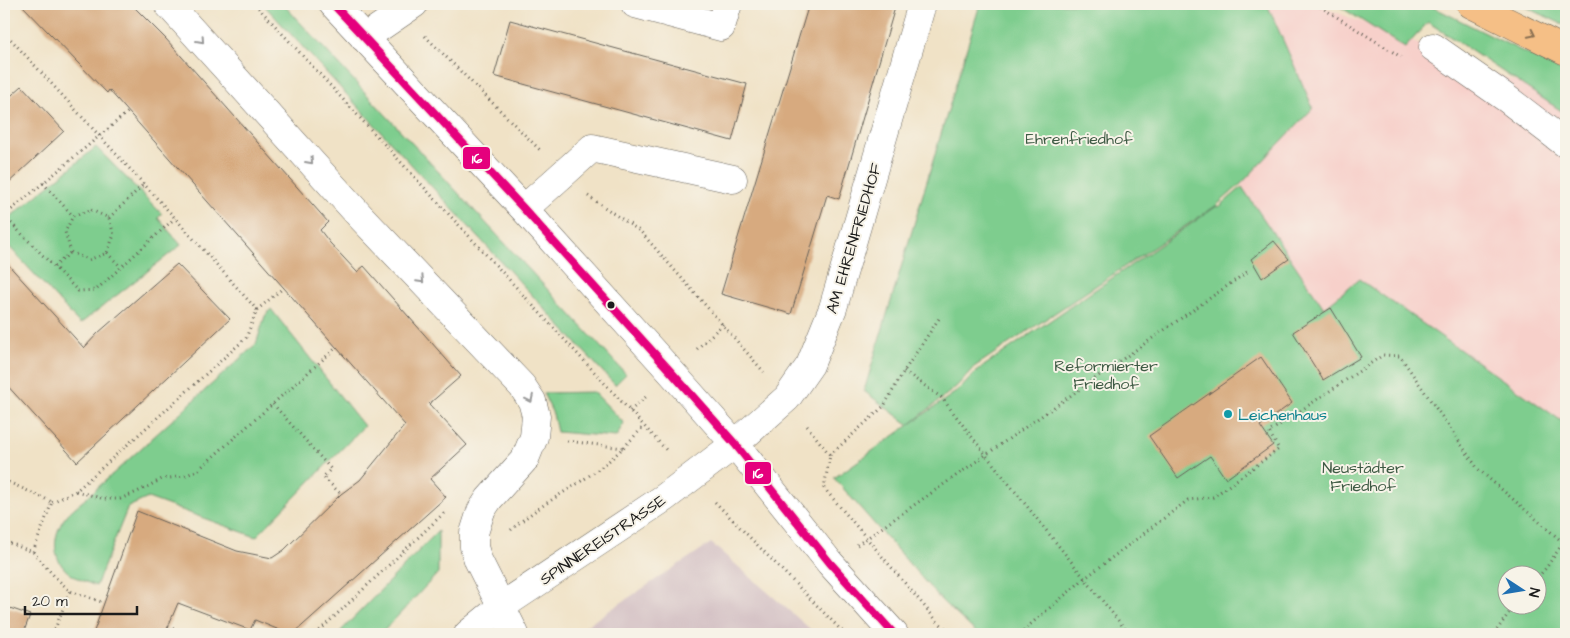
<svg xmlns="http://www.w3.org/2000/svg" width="1570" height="638" viewBox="0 0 1570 638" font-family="'Architects Daughter',sans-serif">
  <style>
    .built { fill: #f7d0ca }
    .industrial { fill: #d2bec2 }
    .green { fill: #7ecd8e; stroke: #4d7455; fill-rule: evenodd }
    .building { fill: #d7aa7f }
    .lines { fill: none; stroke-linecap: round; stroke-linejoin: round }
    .minor-casing { stroke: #666158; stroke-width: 29 }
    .major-casing { stroke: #666158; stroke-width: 29 }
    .path { stroke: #666158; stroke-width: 3; stroke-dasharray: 1 4; stroke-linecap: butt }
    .minor { stroke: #fff; stroke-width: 28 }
    .major { stroke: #f5bf86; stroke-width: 28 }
    .bus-1-casing { stroke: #f7f3e8; stroke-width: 11 }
    .bus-1 { stroke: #e5007d; stroke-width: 8 }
    .oneway { stroke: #886e51 }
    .oneway2 { stroke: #999 }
    .bus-dot { fill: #1c1c1c; stroke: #f7f3e8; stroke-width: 2 }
    .culture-dot { fill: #0f9aa8; stroke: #f7f3e8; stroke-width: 2 }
    .labels { text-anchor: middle; stroke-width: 4; stroke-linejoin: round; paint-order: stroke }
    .park-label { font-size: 16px; fill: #3e5a44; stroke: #f7f3e8 }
    .street-label { font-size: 16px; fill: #1c1c1c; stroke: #f7f3e8 }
    .culture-label { font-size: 16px; fill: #0d838f; stroke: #f7f3e8; text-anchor: start }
    .line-badge { stroke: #f7f3e8; stroke-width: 2 }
    .badge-label { font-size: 14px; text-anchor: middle; font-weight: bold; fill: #fff }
  </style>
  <rect width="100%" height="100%" fill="#f7f3e8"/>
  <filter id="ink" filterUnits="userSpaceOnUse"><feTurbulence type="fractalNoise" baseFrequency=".02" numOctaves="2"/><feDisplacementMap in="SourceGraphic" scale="10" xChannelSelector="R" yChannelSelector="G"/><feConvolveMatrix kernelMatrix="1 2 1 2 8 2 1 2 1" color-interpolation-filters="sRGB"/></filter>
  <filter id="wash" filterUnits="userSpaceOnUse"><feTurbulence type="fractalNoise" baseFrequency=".0096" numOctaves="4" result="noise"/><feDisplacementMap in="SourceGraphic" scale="20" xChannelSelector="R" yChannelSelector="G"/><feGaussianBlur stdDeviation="1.12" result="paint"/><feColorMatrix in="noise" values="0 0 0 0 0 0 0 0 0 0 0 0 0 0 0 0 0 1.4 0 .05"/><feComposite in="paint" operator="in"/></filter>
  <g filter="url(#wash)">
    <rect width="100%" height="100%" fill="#f0e2c6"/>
    <path class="built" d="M 1267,4 L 1315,4 L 1566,101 L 1566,424 L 1359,279 L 1324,308 L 1242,187 L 1241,184 L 1313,108 Z"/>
    <path class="industrial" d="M 711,543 L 816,634 L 574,634 Z"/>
    <path class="green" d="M 263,4 L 283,4 L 626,374 L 615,385 Z
      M 980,4 L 1267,4 L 1313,108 L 1241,184 L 1217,205 L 974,367 L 957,386 L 909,425 L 864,391 Z
      M 1336,4 L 1427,4 L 1566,73 L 1566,114 L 1428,22 L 1405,48 Z
      M 1520,4 L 1566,4 L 1566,26 Z
      M 96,147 L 162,214 L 158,218 L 181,245 L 80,324 L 4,241 L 4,222 Z
      M 1242,187 L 1324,308 L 1359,279 L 1566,424 L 1566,634 L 978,634 L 942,601 L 834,478 L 960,389 L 978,370 L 1217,206 L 1219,207 ZM 1508,576 L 1538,576 L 1538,606 L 1508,606 Z
      M 271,309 L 364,426 L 256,537 L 148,498 L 128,507 L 96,586 C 86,582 75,578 68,572 C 51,558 53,535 64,519 C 69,511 77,506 84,500 L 256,344 L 265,316 Z
      M 594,392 L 624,423 L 616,437 L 557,432 L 553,414 L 543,393 Z
      M 438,531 L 438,573 L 381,634 L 338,634 Z"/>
    <g id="blocks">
      <path class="building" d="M 21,4 L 131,4 L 166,39 L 328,222 L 320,230 L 330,243 L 357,272 L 364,266 L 461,376 L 429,404 L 467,445 L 430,479 L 446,497 L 293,634 L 289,634 L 255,620 L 250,630 L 178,603 L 165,634 L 93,634 L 137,511 L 237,551 L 272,558 L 284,550 L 341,494 L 360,480 L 405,425 L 109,90 L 107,93 Z
        M 809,4 L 896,4 L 839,199 L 827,195 L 791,314 L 721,294 Z
        M 510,20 L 747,84 L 732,141 L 494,76 Z
        M 22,86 L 64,131 L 4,187 L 4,102 Z
        M 1274,241 L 1289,259 L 1262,278 L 1251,259 Z
        M 4,260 L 84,348 L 98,333 L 177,264 L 230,319 L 77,462 L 4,382 Z
        M 1331,308 L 1361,357 L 1323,380 L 1293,332 Z
        M 1261,357 L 1292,403 L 1260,426 L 1273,445 L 1226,479 L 1210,456 L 1178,478 L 1149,436 Z
        M 4,606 L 30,615 L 23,634 L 4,634 Z"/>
    </g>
  </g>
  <g filter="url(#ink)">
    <use href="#blocks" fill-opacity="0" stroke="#666158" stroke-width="1"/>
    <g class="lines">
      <defs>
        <path id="minor" d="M 168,4 L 360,216 L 522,386 L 532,401 L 536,416 L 534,437 L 525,459 L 489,499 L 481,511 L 474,533 L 474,547 L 478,560 L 515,634
          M 333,4 L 524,209 L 672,373 L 735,444 L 830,563 L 894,634
          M 635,4 L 721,27 L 728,4
          M 364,38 L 414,4
          M 1433,47 L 1506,98 L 1566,144
          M 524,209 L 592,148 L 733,179
          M 468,634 L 502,606 L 664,498 L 735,444 L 787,398 L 810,365 L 833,308 L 922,4"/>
        <path id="major" d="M 1471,4 L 1566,51"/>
      </defs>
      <use href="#minor" class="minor-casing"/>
      <use href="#major" class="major-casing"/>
      <path class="path" d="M 255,4 L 668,452
        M 1316,4 L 1401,57
        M 4,32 L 175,218 L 257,310
        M 425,36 L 540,150
        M 43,183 L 73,216
        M 588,196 L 641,232 L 764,372
        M 91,210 L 109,218 L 114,235 L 107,253 L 88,260 L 71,252 L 65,232 L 73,216 Z
        M 4,216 L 78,291 L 96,290 L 175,218
        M 4,216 L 128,112
        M 109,218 L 144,184
        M 107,253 L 121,267
        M 54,267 L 71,252
        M 697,349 L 723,324
        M 904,371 L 942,398 L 986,455 L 1129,634
        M 273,404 L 331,469 L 323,477 L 341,494
        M 630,411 L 648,395
        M 807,426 L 830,455 L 824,488 L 937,621 L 952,634
        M 567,441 L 623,448
        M 830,455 L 884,406 L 904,371 L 940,317
        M 4,480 L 52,502 L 33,552 L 4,541
        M 76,491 L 104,499 L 120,499 L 137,492 L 162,479 L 185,476 L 198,470 L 337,347
        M 52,502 L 76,491 L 246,338 L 257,310 L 283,288
        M 715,502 L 844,633
        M 511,530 C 536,507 568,491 596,471 C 614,458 629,442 644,426
        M 857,545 L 1250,270
        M 33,552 L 55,577 L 70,591 L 102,602
        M 1538,577 L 1546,568 L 1563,543
        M 168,627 L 187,634
        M 53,634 L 70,591
        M 316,634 L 445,512
        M 1019,634 L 1084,579 L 1188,500 L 1213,497 L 1279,449 L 1269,432 L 1383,355 L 1400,356 L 1478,469 L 1566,545
        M 1494,634 L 1514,606"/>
      <use href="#minor" class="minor"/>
      <use href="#major" class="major"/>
      <defs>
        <path id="bus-1" d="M 333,4 L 524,209 L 672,373 L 735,444 L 830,563 L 894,634"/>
      </defs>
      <use href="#bus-1" class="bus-1-casing"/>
      <use href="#bus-1" class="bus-1"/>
    </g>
    <defs><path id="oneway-chevron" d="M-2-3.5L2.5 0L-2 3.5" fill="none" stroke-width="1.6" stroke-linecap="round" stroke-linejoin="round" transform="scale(1.25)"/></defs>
    <use class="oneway" href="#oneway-chevron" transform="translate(1532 34) rotate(26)"/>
    <g class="oneway2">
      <use href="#oneway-chevron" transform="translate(201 40) rotate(48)"/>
      <use href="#oneway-chevron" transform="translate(310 161) rotate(48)"/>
      <use href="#oneway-chevron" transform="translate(421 280) rotate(46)"/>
      <use href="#oneway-chevron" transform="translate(530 399) rotate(64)"/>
    </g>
  </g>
  <circle class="bus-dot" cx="611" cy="305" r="4.5"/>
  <circle class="culture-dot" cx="1228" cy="414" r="5"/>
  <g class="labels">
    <g class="park-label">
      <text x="1079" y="144">Ehrenfriedhof</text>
      <text x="1106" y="371">Reformierter<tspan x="1106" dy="18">Friedhof</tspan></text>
      <text x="1363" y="473">Neustädter<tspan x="1363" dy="18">Friedhof</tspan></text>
    </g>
    <g class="street-label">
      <text transform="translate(853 238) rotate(-73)" y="6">AM EHRENFRIEDHOF</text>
      <text transform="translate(602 539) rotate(-34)" y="6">SPINNEREISTRASSE</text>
    </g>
    <g class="culture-label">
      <text x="1238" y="420">Leichenhaus</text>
    </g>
  </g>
  <g class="line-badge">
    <rect x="462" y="146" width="29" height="24" rx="5" fill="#e5007d"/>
    <rect x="744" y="461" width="28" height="24" rx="5" fill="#e5007d"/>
  </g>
  <g class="badge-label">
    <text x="477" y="163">16</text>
    <text x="758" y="478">16</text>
  </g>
  <rect width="1570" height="638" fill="none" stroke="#f7f3e8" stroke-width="20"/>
  <g transform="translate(1522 590) rotate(102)"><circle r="24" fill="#f7f3e8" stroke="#9f9d96"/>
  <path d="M0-4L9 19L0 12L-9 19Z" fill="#1f6fb2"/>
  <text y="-8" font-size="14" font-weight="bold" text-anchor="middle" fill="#1c1c1c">N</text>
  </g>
  <path d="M25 606v8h112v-8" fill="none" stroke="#1c1c1c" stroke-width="2.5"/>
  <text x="32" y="606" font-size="15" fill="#1c1c1c" stroke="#f7f3e8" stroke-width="4" paint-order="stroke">20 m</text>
</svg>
